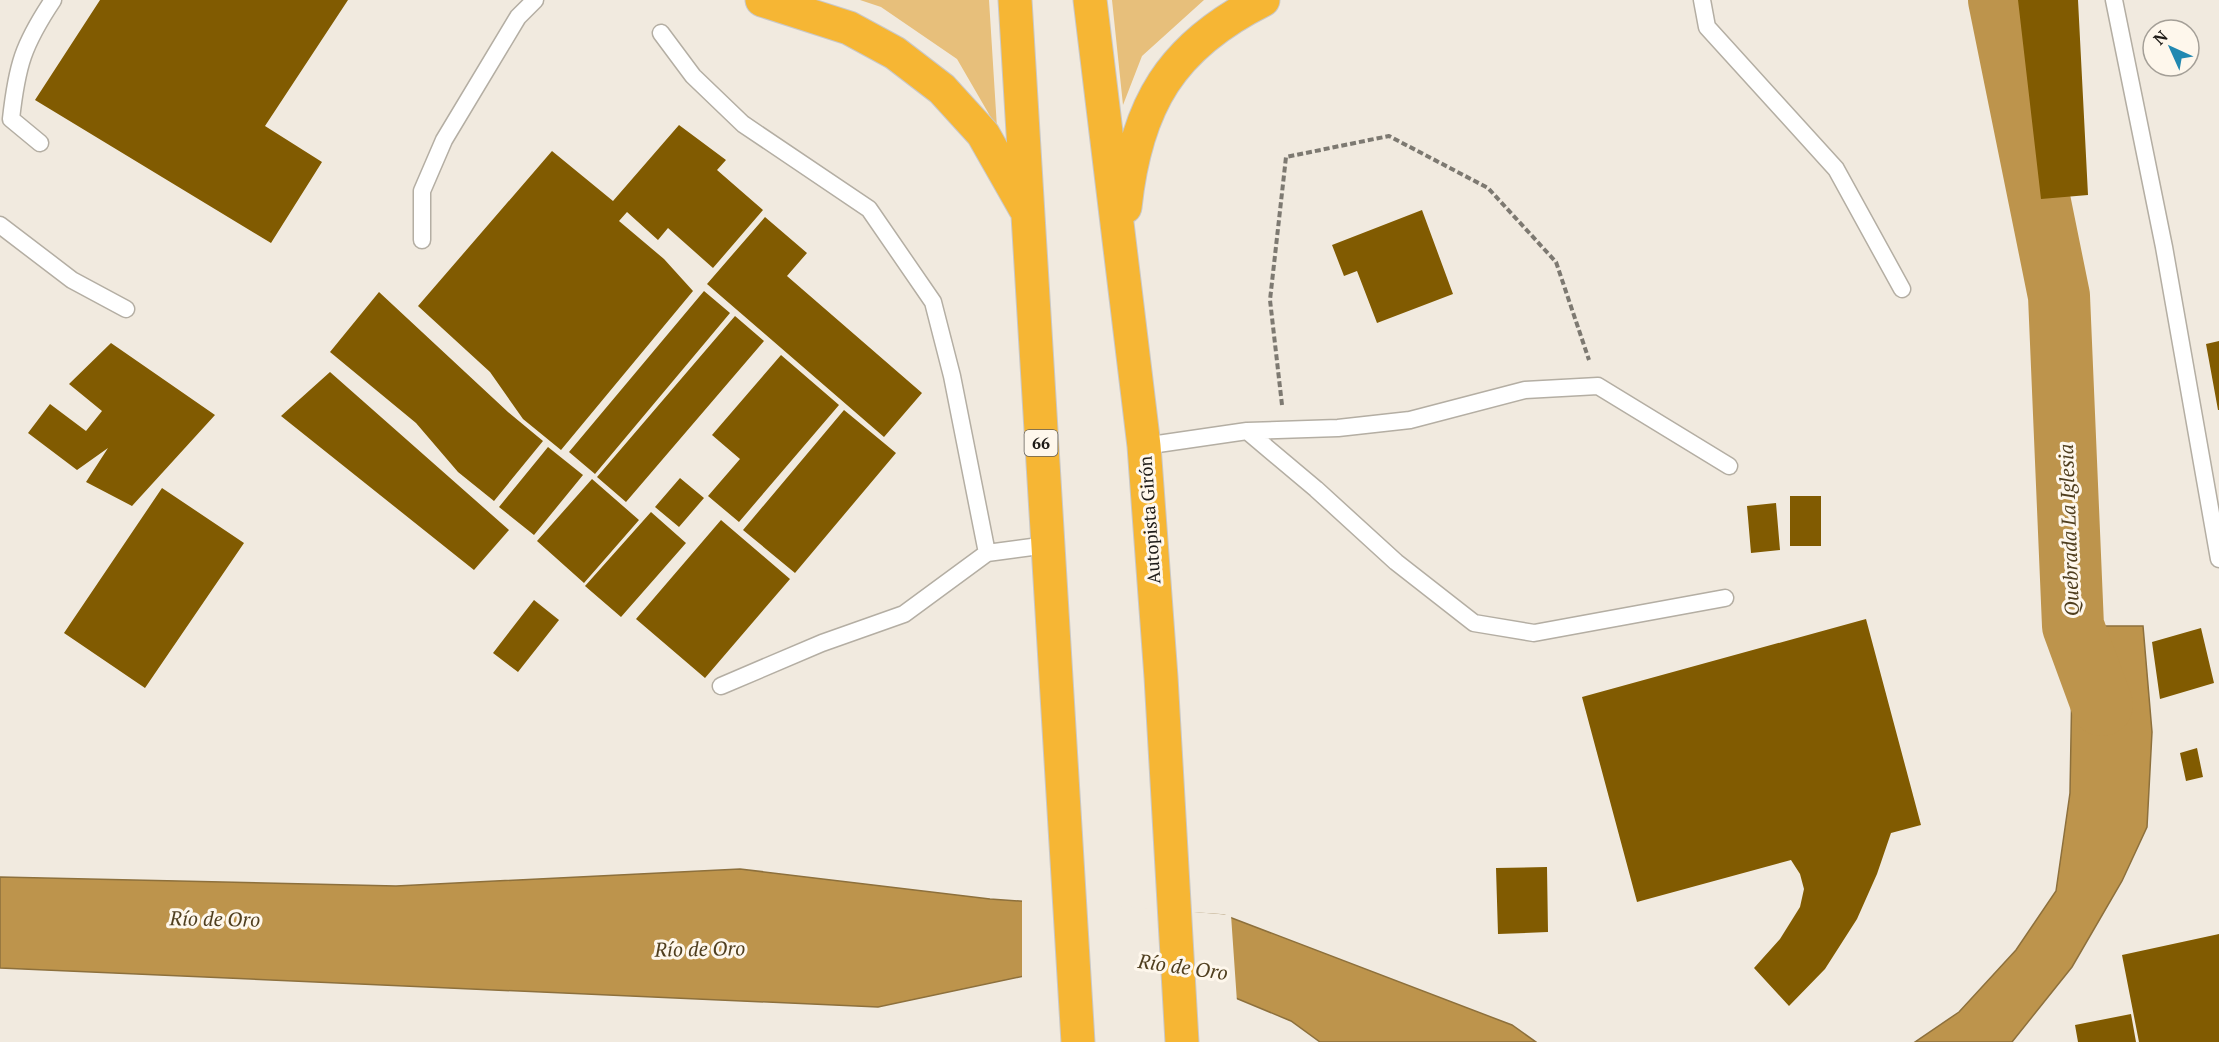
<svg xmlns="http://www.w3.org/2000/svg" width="2219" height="1042" viewBox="0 0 2219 1042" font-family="'PT Serif',serif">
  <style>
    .green { fill: #e7bf7b }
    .water { fill: #bd944c; stroke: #8d703c; stroke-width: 1.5 }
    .pier { fill: #f1eadf }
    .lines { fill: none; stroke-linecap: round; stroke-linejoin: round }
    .river { stroke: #bd944c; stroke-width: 62 }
    .building { fill: #815b01 }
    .lane-casing { stroke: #b4aea3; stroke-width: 19 }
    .highway-casing { stroke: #c9c8c7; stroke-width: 35 }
    .path { stroke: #7d7971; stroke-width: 4; stroke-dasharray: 6 3; stroke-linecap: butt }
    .lane { stroke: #fff; stroke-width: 16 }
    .highway { stroke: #f6b634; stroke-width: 33 }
    .labels { text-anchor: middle; stroke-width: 6; stroke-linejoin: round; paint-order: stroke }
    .shield { fill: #fef7ec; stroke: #615d57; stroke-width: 1.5 }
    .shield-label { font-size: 16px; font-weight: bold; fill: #1e1b17 }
    .street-label { font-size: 18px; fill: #1e1b17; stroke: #fef7ec }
    .water-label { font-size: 20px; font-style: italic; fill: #4f3e1e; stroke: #fef7ec }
  </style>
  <rect width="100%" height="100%" fill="#f1eadf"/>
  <path class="green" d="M 860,0 L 989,0 L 997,128 L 957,59 L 881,7 Z
    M 1112,0 L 1204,0 L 1142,56 L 1123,105 Z"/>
  <path class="water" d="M 2073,626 L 2143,626 L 2152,732 L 2147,827 L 2122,881 L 2072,967 L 2012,1042 L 1915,1042 L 1959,1012 L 2016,950 L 2056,891 L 2070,793 Z
    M 740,869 L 990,899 L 1224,915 L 1512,1025 L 1536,1042 L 1320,1042 L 1291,1021 L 1202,984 L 1052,970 L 878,1007 L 0,968 L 0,877 L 396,886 Z"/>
  <path class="pier" d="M 1022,898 L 1231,915 L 1237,1002 L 1201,987 L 1052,973 L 1022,979 Z"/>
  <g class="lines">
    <path class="river" d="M 1999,0 L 2059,296 L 2073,626 L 2102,705"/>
  </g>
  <path class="building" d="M 100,0 L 348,0 L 265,126 L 322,162 L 271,243 L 35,100 Z
    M 2018,0 L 2078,0 L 2088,195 L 2041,199 Z
    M 679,125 L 726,160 L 717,170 L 763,210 L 713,268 L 668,228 L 658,240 L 627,212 L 619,221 L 664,259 L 693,291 L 561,450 L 523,419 L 490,372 L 418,306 L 552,151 L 613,201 Z
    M 1422,210 L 1453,294 L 1377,323 L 1357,271 L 1344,276 L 1332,245 Z
    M 765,217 L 807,253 L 787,276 L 922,393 L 884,437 L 707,284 Z
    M 704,291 L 730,313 L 595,474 L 569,452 Z
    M 379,292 L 508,412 L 543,441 L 494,501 L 458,472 L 416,423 L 330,352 Z
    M 735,316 L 764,341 L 626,502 L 597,477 Z
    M 2219,341 L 2219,410 L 2218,410 L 2206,344 Z
    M 111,343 L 215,415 L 132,506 L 86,482 L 108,448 L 77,470 L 28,433 L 50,404 L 86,431 L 102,411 L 69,384 Z
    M 781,355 L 839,405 L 739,522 L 708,496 L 740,459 L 712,435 Z
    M 330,372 L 509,530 L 474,570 L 281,416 Z
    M 844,410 L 896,453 L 795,573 L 743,530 Z
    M 548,447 L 583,475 L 534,535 L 499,507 Z
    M 680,478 L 704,498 L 679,527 L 655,507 Z
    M 592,479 L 639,520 L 584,583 L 537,541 Z
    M 162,488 L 244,543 L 145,688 L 64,633 Z
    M 1790,496 L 1821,496 L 1821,546 L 1790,546 Z
    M 1776,503 L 1780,550 L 1751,553 L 1747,506 Z
    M 651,512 L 686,543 L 621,617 L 585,586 Z
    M 721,520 L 790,579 L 705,678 L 636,619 Z
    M 534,600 L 559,620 L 518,672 L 493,653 Z
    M 1866,619 L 1921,825 L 1891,833 L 1877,874 L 1857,919 L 1825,969 L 1789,1006 L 1754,968 L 1780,939 L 1800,907 L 1804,889 L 1800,874 L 1791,860 L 1637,902 L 1582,697 Z
    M 2201,628 L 2214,683 L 2160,699 L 2152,642 Z
    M 2197,748 L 2203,777 L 2186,781 L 2180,753 Z
    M 1547,867 L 1548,932 L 1498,934 L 1496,868 Z
    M 2219,934 L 2219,1042 L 2139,1042 L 2122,955 Z
    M 2131,1014 L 2136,1042 L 2078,1042 L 2075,1025 Z"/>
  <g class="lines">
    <defs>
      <path id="lane" d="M 1702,0 L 1707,27 L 1836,169 L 1902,289
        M 2114,0 L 2164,247 L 2219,559
        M 661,33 L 693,76 L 743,124 L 869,209 L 933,302 L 952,376 L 987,553 L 1047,545
        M 40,143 L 11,119 C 17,65 23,45 53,0
        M 0,225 L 72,280 L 126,309
        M 422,240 L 422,191 L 444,140 L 518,17 L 535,0
        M 1247,431 L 1316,489 L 1396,562 L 1474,623 L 1534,633 L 1725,598
        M 1144,446 L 1247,431 L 1338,428 L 1410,420 L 1525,390 L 1598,386 L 1729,466
        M 721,686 L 822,643 L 904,614 L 987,553"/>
      <path id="highway" d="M 762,0 L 849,28 L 895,53 L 942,89 L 983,134 L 1025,208
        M 1015,0 L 1078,1042
        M 1090,0 L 1144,446 L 1161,677 L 1182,1042
        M 1125,207 C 1136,105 1171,46 1263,0"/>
    </defs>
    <use href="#lane" class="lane-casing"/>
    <use href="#highway" class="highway-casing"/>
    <path class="path" d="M 1282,405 L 1270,300 L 1286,157 L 1389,136 L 1488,188 L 1556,262 L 1589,360"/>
    <use href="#lane" class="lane"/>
    <use href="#highway" class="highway"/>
  </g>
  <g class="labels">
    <rect class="shield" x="1024.5" y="430" width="33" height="26" rx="4.5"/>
    <g class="shield-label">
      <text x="1041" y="449">66</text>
    </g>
    <g class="street-label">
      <text transform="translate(1150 520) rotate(-94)" y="6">Autopista Girón</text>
    </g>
    <g class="water-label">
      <text transform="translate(2069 530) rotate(-92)" y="7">Quebrada La Iglesia</text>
      <text transform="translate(215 919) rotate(1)" y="7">Río de Oro</text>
      <text transform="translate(700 949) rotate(-1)" y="7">Río de Oro</text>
      <text transform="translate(1183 967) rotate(8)" y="7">Río de Oro</text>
    </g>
  </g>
  <g transform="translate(2171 48) rotate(315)"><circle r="28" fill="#fef7ec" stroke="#a49f97" stroke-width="1.5"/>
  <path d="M0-4.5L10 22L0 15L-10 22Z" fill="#2188b1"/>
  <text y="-9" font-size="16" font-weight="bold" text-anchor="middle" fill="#1e1b17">N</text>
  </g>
</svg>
